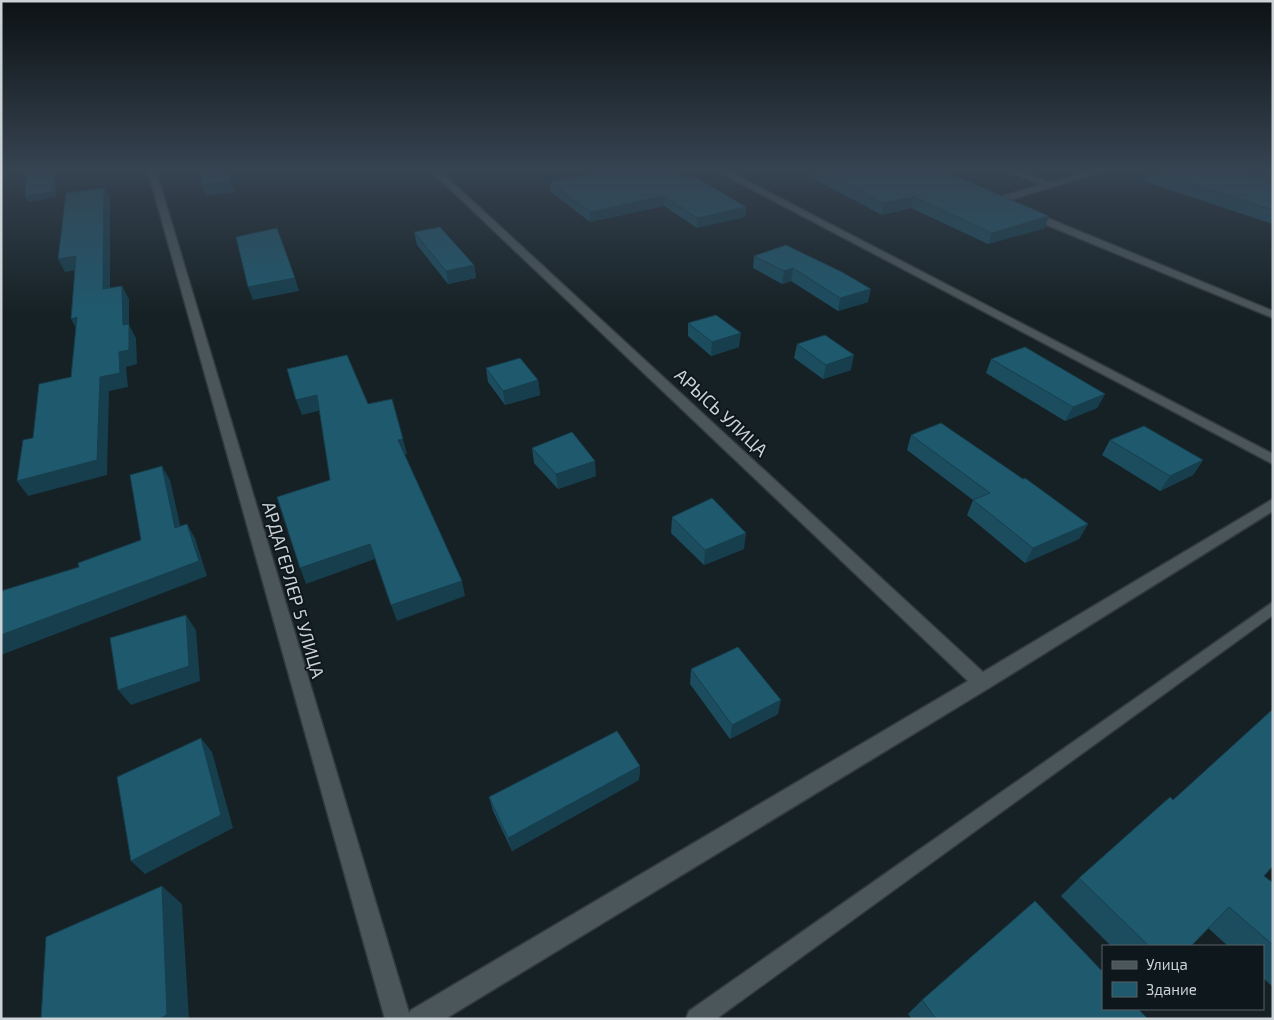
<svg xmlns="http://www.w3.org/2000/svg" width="1274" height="1020" viewBox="0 0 1274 1020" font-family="'Exo 2',sans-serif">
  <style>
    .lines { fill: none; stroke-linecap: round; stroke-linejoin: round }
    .lane-casing { stroke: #333a3e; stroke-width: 3 }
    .street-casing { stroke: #333a3e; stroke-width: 3 }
    .lane { fill: #4b565b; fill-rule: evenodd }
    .street { fill: #4b565b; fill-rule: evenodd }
    .wall { fill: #1b4d5f }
    .shaded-wall { fill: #163e4d }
    .building { fill: #1f596e; stroke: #163e4d }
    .labels { text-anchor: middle; stroke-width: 4; stroke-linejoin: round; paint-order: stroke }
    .street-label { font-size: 18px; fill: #ccd3d6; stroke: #0d171c }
  </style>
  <rect width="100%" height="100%" fill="#162125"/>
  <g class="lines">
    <defs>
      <path id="lane" d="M 1273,602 L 1273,615 L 716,1019 L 686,1019 L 689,1011 Z"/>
      <path id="street" d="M 148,171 L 156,171 L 409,1013 L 411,1010 L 968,681 L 431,171 L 440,171 L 983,672 L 1273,499 L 1273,511 L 989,688 L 445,1019 L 385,1019 Z
        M 717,171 L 728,171 L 1273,454 L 1273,464 Z
        M 1008,171 L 1020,171 L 1050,183 L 1090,171 L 1104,171 L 1006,201 L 1273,311 L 1273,318 L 1003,207 L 996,201 L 1002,196 L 1042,185 Z"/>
    </defs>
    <use href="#lane" class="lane-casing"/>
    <use href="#street" class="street-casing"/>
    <use href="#lane" class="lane"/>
    <use href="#street" class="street"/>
  </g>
  <path class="wall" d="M 799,171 L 944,171 L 1045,228 L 988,244 L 911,208 L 882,215 Z
    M 1147,171 L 1273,171 L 1273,224 L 1143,181 Z
    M 685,178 L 746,207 L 745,217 L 697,228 L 664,206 L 590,222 L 550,191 L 550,182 Z
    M 414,232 L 474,265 L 476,278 L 448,284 L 417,245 Z
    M 786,245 L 868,302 L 838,311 L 791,281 L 782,284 L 753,268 L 754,256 Z
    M 688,323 L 739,347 L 711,356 L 688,336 Z
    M 797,344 L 851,370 L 823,379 L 794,358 Z
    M 991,359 L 1105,394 L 1097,408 L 1065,421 L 986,373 Z
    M 486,368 L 538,380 L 540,395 L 505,405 L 488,382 Z
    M 911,435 L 1088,524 L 1079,539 L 1025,563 L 967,515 L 973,500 L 907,450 Z
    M 1110,440 L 1203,460 L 1193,475 L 1160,491 L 1102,455 Z
    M 532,448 L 596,476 L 558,489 L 534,463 Z
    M 672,517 L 744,549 L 704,565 L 671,533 Z
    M 691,669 L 778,714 L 730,739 L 690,684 Z
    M 640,766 L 639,780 L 512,851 L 493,811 L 489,797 Z
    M 1173,800 L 1273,883 L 1273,987 L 1263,978 L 1263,946 L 1228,946 L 1208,928 L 1191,946 L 1111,946 L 1061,896 L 1079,878 Z
    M 922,1000 L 1148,1019 L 912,1019 L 908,1014 Z"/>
  <path class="shaded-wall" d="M 54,171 L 57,171 L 56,197 L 28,202 L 25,196 Z
    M 228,171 L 235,192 L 206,196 L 202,185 Z
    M 104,188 L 110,199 L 110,303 L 103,289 Z
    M 664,196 L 664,206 L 590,222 L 590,212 Z
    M 914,197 L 911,208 L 882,215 L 884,203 Z
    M 746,207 L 745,217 L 697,228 L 697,218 Z
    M 1049,216 L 1045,228 L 988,244 L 992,233 Z
    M 76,256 L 82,269 L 65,272 L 58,259 Z
    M 474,265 L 476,278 L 448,284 L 446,271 Z
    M 793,268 L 791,281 L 782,284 L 784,271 Z
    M 295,278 L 299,291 L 253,300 L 248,287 Z
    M 122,286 L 129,299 L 129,325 L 136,338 L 137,364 L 126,367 L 128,387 L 109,391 L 107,475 L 28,496 L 17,481 L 100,377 L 119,352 L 123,325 Z
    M 871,289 L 868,302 L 838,311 L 840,298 Z
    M 77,317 L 78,332 L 71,319 Z
    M 741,333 L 739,347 L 711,356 L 712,342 Z
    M 854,355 L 851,370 L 823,379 L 826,365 Z
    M 538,380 L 540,395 L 505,405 L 503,391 Z
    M 1105,394 L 1097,408 L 1065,421 L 1073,407 Z
    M 317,395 L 322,410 L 302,415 L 296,400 Z
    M 403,439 L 407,454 L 402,455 L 398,440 Z
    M 1203,460 L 1193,475 L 1160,491 L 1170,476 Z
    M 595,461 L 596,476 L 558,489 L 556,474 Z
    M 162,466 L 170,480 L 184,542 L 175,528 Z
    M 187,524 L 195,538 L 207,576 L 1,655 L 1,635 Z
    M 1088,524 L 1079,539 L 1025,563 L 1033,548 Z
    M 746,533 L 744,549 L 704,565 L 705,550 Z
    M 370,544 L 375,559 L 306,584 L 300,568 Z
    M 462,581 L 465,596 L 397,621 L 391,605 Z
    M 186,615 L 196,630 L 200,681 L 131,705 L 118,690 Z
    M 781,700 L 778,714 L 730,739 L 732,725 Z
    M 201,738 L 212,752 L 233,828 L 145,874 L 131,861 Z
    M 640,766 L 639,780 L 512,851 L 508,838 Z
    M 162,886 L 182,904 L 189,1019 L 159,1019 Z"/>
  <path class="building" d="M 27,171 L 54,171 L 53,192 L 25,196 Z
    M 199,171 L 228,171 L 231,180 L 202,185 Z
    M 603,171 L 675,171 L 685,178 L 694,176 L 746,207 L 697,218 L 664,196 L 590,212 L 550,182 Z
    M 822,171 L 944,171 L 1049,216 L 992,233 L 914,197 L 884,203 Z
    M 1153,171 L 1232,171 L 1273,184 L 1273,210 Z
    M 1258,171 L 1273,171 L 1273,176 Z
    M 104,188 L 103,289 L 122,286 L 123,325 L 129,324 L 129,350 L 119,352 L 120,373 L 100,377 L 97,460 L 17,481 L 23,440 L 33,438 L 39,384 L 71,377 L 77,317 L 71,319 L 76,256 L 58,259 L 66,193 Z
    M 440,227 L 474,265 L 446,271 L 414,232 Z
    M 277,228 L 295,278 L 248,287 L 236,237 Z
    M 786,245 L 842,272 L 871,289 L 840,298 L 793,268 L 784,271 L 754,256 Z
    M 716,315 L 741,333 L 712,342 L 688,323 Z
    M 825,335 L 854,355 L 826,365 L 797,344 Z
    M 1025,347 L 1105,394 L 1073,407 L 991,359 Z
    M 347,355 L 368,404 L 392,399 L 403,439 L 398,440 L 462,581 L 391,605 L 370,544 L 300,568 L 277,497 L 330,480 L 317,395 L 296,400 L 287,369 Z
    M 520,358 L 538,380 L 503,391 L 486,368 Z
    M 941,423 L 1023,479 L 1025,478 L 1088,524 L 1033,548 L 973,500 L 990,493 L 911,435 Z
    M 1144,426 L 1203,460 L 1170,476 L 1110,440 Z
    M 572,432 L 595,461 L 556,474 L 532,448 Z
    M 162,466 L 175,528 L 187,524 L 199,561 L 1,635 L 1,591 L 79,567 L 78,563 L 141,540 L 130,475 Z
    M 712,498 L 746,533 L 705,550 L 672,517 Z
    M 186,615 L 189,666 L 118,690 L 110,638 Z
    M 738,647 L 781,700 L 732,725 L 691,669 Z
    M 1273,709 L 1273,866 L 1264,876 L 1273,883 L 1273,945 L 1229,907 L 1191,946 L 1149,946 L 1079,878 L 1170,797 L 1173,800 Z
    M 617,731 L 640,766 L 508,838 L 489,797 Z
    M 201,738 L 221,815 L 131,861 L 117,777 Z
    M 162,886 L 167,1015 L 159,1019 L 41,1019 L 46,937 Z
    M 1035,901 L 1103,972 L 1103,1009 L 1138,1009 L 1148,1019 L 936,1019 L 922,1000 Z"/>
  <linearGradient id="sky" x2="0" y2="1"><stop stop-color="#0c1214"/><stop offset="0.54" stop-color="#364351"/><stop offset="1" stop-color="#364351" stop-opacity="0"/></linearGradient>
  <rect width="1274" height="314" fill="url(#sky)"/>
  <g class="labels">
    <g class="street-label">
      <text transform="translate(721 413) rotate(43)" y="6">АРЫСЬ УЛИЦА</text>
      <text transform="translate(293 590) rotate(74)" y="6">АРДАГЕРЛЕР 5 УЛИЦА</text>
    </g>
  </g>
  <rect width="1274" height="1020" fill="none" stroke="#ccd3d6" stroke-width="5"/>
  <rect x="1102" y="945" width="162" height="65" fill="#0d171c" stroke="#596266"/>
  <rect x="1112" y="961" width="25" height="8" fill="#4b565b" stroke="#596266"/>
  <text x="1146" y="970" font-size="15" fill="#ccd3d6">Улица</text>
  <rect x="1112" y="982" width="25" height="15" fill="#1f596e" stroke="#596266"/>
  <text x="1146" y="995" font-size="15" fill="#ccd3d6">Здание</text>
</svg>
